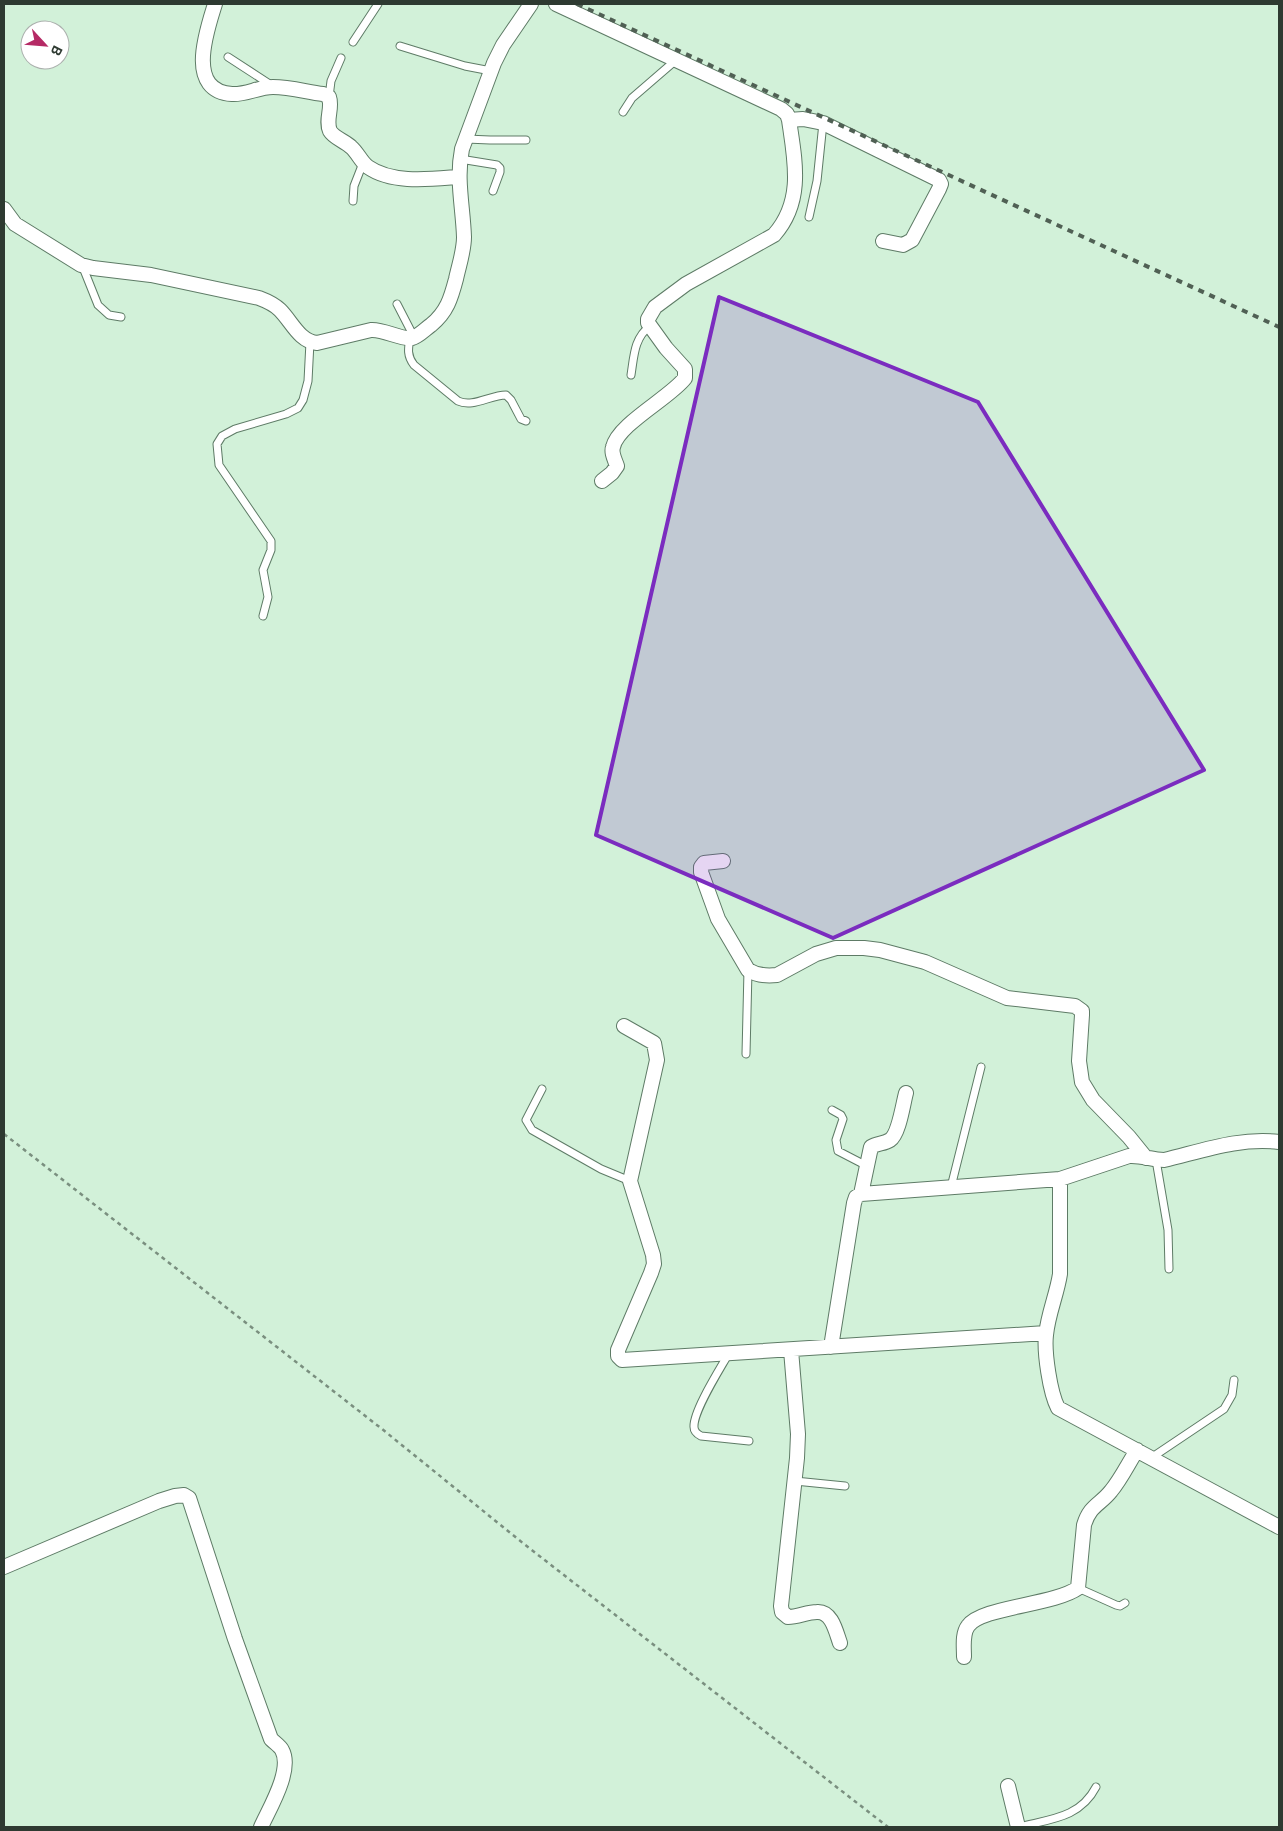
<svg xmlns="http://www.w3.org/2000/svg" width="1283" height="1831" viewBox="0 0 1283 1831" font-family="'DM Sans',sans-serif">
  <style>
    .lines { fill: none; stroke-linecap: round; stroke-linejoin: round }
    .lane-casing { stroke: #5e7b66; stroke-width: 9 }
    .street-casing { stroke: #5e7b66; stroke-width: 16 }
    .path { stroke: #7a8f7f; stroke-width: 2.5; stroke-dasharray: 4 4; stroke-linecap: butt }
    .lane { stroke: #fff; stroke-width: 7 }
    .street { stroke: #fff; stroke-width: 14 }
    .rail { stroke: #506054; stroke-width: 4; stroke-dasharray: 6 6; stroke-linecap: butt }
    .marked { fill: #7b2cbf; fill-opacity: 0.2; stroke: #7b2cbf; stroke-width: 4; stroke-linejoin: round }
  </style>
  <rect width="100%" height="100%" fill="#d2f1d9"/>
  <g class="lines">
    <defs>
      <path id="lane" d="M 353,42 L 378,4
        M 400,46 L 465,66 L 491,71
        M 228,57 L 271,85
        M 329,97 L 331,81 L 341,58
        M 623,112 L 632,98 L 676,60
        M 466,139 L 490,140 L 526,140
        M 460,159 L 497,165 L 500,168 L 500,172 L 493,191
        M 353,201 L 354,186 L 363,163
        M 809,217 L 817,181 L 823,123
        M 82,265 L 98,305 L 109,315 L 121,317
        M 397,304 L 414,337
        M 410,338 C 408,349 407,356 414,365 L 458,401 C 473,408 490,395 506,395 L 511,400 L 521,419 L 526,421
        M 631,375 C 634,356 634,338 650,326
        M 263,616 L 268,597 L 263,570 L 271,550 L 271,541 L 219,465 L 217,444 L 222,436 L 235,429 L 286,414 L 298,408 L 303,400 L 308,381 L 310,342
        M 746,1054 L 748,970
        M 542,1089 L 526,1120 L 532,1130 L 601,1169 L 630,1181
        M 832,1110 L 841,1115 L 843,1119 L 836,1140 L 838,1151 L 867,1166
        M 1156,1160 L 1168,1230 L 1169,1269
        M 951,1187 L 981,1067
        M 729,1353 C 720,1369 693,1411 694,1427 C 694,1432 697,1434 701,1436 L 749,1441
        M 1151,1458 L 1224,1409 L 1232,1395 L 1234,1380
        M 795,1481 L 845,1486
        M 1078,1588 L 1116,1605 L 1120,1606 L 1125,1603
        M 1019,1827 C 1050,1819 1080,1818 1096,1787"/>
      <path id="street" d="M 215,4 C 207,30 185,91 232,94 C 245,95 259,87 273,87 C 290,87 307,92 323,94 L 329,97 C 333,108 325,120 330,131 C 334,138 345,141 351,147 C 358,153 361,162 368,167 C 392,184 431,179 458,177
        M 556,4 L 781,109 L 787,114 L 789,120 C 795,161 804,201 774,235 L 686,284 L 655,307 L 648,319 L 648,323 L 666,348 L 685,369 L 685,378 C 671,397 618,424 613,447 C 611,453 615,460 617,466 L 612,473 L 602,481
        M 789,120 L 803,119 L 823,123 L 939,180 L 941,184 L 939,189 L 912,240 L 903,245 L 883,241
        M 4,209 L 15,224 L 81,265 L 93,268 L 151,275 L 259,298 C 267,301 274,304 280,310 C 292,322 299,341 317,343 L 371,330 C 384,329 401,340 412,338 C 419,336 425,329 431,325 C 447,312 451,298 456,279 C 459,265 464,251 464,237 C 463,207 456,179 462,149 L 494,63 L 503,45 L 531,4
        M 723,861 L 704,863 L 701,867 L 701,872 L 718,919 L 748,970 C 756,975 768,976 777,975 L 816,954 L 836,948 L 864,948 L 880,950 L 925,962 L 1007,998 L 1075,1006 L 1082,1011 L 1082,1015 L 1079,1061 L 1082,1082 L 1093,1100 L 1129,1137 L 1146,1158
        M 624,1026 L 654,1043 L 657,1060 L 630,1181 L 653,1255 L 654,1264 L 651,1273 L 618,1350 L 618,1356 L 622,1360 L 1046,1333
        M 1060,1179 L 1060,1274 C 1057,1294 1048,1314 1046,1335 C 1044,1352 1050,1393 1058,1408 L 1279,1527
        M 861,1194 L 871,1147 C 877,1143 884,1144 890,1140 C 899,1134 903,1104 906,1093
        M 831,1347 L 854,1203 L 856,1197 L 861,1194 L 1060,1179 L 1129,1156 C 1141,1155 1152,1160 1164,1160 C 1202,1151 1240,1137 1279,1142
        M 791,1350 L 798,1434 L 797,1458 L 781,1606 L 782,1612 L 788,1617 C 798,1617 807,1612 817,1612 C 832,1611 836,1632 840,1643
        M 4,1567 L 159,1501 L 175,1496 L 184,1495 L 189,1498 L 235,1639 L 271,1739 C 275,1743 280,1746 282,1750 C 293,1770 269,1809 261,1827
        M 964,1657 C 964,1647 962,1634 968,1626 C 981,1607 1054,1605 1078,1588 L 1084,1525 C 1090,1505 1100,1505 1111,1491 C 1121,1479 1128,1464 1137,1450
        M 1008,1786 L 1018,1827"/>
    </defs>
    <use href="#lane" class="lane-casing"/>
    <use href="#street" class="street-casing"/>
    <path class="path" d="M 4,1134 L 382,1429 L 524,1544 L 888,1827"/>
    <use href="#lane" class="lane"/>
    <use href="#street" class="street"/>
    <path class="rail" d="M 577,4 L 1279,327"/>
  </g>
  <path class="marked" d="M 719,297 L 978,402 L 1204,770 L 833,938 L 596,835 Z"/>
  <rect width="1283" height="1831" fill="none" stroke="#2e3a31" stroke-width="10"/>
  <g transform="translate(45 45) rotate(116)"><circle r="24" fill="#ffffff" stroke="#abb0ad"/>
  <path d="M0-4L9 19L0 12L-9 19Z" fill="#b52a65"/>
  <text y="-8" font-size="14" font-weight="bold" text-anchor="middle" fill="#2e3a31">B</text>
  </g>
</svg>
